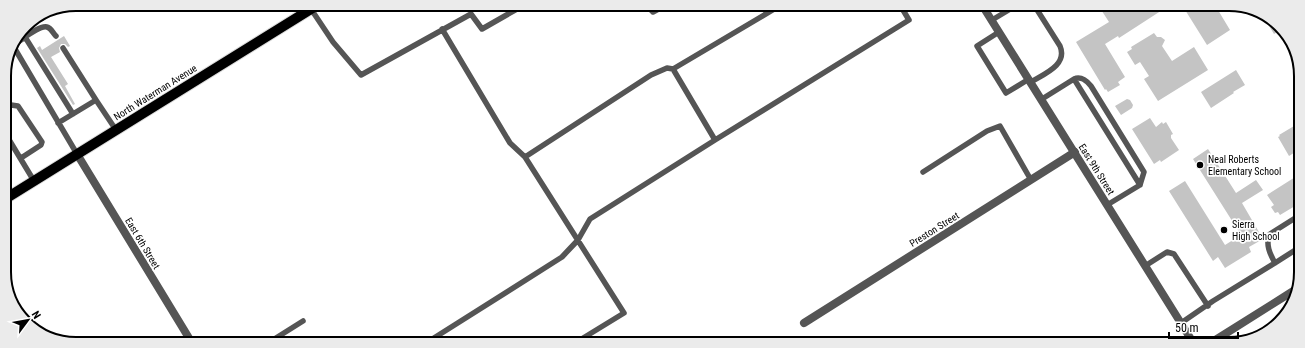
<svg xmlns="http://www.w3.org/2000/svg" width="1305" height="348" viewBox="0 0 1305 348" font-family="'Roboto Condensed',sans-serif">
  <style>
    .building { fill: #c4c4c4 }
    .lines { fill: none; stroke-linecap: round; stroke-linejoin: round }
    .primary-casing { stroke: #dbdbdb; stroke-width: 12 }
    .service { stroke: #555; stroke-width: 5.5 }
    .minor { stroke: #555; stroke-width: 8 }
    .tertiary { stroke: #555; stroke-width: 8 }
    .primary { stroke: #000; stroke-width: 10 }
    .poi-dot { fill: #000; stroke: #fff; stroke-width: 1.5 }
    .labels { text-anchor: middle; stroke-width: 3.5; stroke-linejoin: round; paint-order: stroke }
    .street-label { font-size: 10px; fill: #000; stroke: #fff }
    .poi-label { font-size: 10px; fill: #000; stroke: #fff; text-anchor: start }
    .rim { fill: none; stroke: #000; stroke-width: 2 }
  </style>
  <rect width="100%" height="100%" fill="#fff"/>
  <path class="building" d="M 1098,5 L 1170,5 L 1119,38 L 1118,36 L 1105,44 L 1125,77 L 1118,82 L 1120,85 L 1108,92 L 1106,89 L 1105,90 L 1076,42 L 1109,22 Z
    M 1182,5 L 1198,5 L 1202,11 L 1210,5 L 1215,5 L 1230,30 L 1207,45 Z
    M 1263,16 L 1280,25 L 1282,29 L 1274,34 Z
    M 1154,33 L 1157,37 L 1161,37 L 1165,40 L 1162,46 L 1172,61 L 1194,47 L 1208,70 L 1158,101 L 1144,79 L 1149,76 L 1140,62 L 1135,65 L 1127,52 L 1132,49 L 1131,47 Z
    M 64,36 L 70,46 L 68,47 L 65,44 L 61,44 L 59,48 L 60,52 L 51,57 L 68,84 L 65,86 L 75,104 L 73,105 L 37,48 L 40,46 L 42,50 Z
    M 1236,70 L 1245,85 L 1233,92 L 1234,93 L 1211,108 L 1201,92 Z
    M 1127,99 L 1130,100 L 1133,105 L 1132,108 L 1121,115 L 1115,106 Z
    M 1150,118 L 1156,127 L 1162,122 L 1163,124 L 1166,122 L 1173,134 L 1171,135 L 1171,138 L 1179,150 L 1161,162 L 1160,160 L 1154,164 L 1132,129 Z
    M 1294,126 L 1295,127 L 1300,134 L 1300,149 L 1289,156 L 1278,137 L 1280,136 L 1279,135 Z
    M 1208,149 L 1236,193 L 1256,180 L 1263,190 L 1242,203 L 1263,239 L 1249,247 L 1251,252 L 1225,268 L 1218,257 L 1213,261 L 1169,191 L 1185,181 L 1225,245 L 1241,235 L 1193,159 Z
    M 1300,174 L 1300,203 L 1280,215 L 1278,212 L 1275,213 L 1271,207 L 1274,205 L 1267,195 Z"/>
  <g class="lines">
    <defs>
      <path id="primary" d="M 5,199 L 319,4"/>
    </defs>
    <use href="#primary" class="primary-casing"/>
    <path class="service" d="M 646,5 L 653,12 L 666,5
      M 311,9 L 333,42 L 361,75 L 471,14 L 482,29 L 524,5
      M 992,20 L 1017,5
      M 442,29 L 510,143 L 525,157 L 624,313 L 575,343
      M 999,32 L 977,46 L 1006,93 L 1029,79
      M 25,37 L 73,114
      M 18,42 C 24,38 40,25 47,27 C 51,28 53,33 56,36
      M 63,48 L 96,100
      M 15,49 L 77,154
      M 673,69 L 781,5
      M 1074,79 C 1081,76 1086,80 1091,86 L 1144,172 L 1140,185
      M 1031,82 C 1044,74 1068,65 1060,46 L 1034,5
      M 1042,99 L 1074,79 L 1140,185 L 1107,205
      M 4,109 L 11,105 L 18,106 L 42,142 L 41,145 L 21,158
      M 58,123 L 96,100 L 116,130
      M 5,133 L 34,181
      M 715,140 L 909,20 L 900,5
      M 923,172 L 987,131 L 1000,126 L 1031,180
      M 1300,215 L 1270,234 C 1265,244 1270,254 1275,263 L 1300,247
      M 1145,266 L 1167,252 L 1174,254 L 1208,306
      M 1181,323 L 1213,301 L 1275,263
      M 268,343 L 303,321
      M 426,343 L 562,257 L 578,240 L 590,219 L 715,140 L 673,69 L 667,68 L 651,75 L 525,157"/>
    <path class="minor" d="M 77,154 L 192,343
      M 804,323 L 1075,152
      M 1209,344 L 1298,288"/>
    <path class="tertiary" d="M 982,5 L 1194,344"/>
    <use href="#primary" class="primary"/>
  </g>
  <g class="poi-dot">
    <circle cx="1200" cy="165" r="4"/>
    <circle cx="1224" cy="230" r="4"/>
  </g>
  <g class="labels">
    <g class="street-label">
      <text transform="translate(155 92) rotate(-32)" y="4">North Waterman Avenue</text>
      <text transform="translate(1097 169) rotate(58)" y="4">East 9th Street</text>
      <text transform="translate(934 229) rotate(-32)" y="4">Preston Street</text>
      <text transform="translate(143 243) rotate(59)" y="4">East 6th Street</text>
    </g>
    <g class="poi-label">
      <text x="1208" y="163">Neal Roberts<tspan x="1208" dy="12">Elementary School</tspan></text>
      <text x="1232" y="228">Sierra<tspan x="1232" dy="12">High School</tspan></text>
    </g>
  </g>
  <path d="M0 0H1305V348H0ZM76 11H1229A65 65 0 0 1 1294 76V272A65 65 0 0 1 1229 337H76A65 65 0 0 1 11 272V76A65 65 0 0 1 76 11Z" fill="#ebebeb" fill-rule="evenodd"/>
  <path class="rim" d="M76 11H1229A65 65 0 0 1 1294 76V272A65 65 0 0 1 1229 337H76A65 65 0 0 1 11 272V76A65 65 0 0 1 76 11Z"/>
  <g transform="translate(28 320) rotate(58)" stroke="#ffffff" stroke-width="3" paint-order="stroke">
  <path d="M0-3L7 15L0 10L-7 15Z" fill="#000000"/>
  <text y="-6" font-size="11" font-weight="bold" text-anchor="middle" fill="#000000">N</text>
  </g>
  <path d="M1169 332v6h69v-6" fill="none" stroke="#000000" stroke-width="2"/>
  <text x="1175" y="332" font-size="12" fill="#000000" stroke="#ffffff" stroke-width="3" paint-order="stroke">50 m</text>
</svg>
